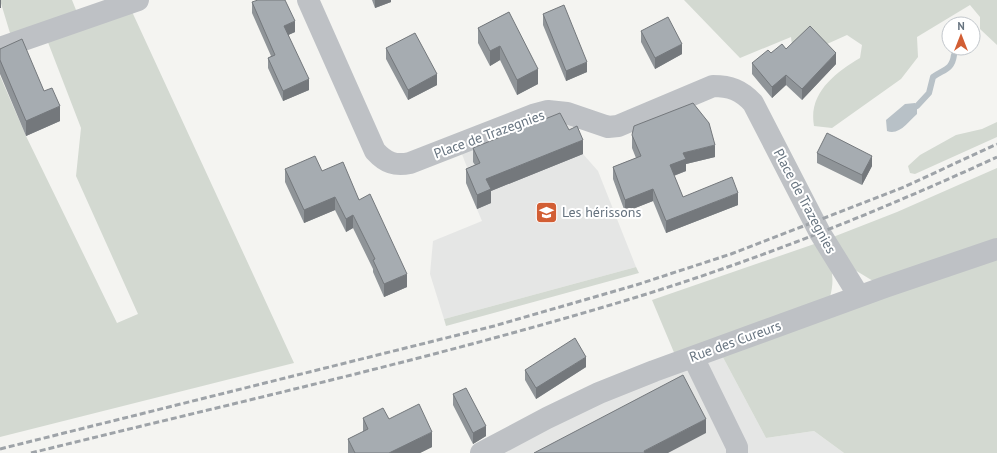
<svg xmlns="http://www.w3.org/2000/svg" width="997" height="453" viewBox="0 0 997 453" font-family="'PT Sans',sans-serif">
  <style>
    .built { fill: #e5e6e5 }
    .green { fill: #d3d9d1 }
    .water { fill: #b8c1c7 }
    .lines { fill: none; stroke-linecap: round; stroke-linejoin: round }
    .stream { stroke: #b8c1c7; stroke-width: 6 }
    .minor { stroke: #bec1c5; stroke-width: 22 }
    .rail { stroke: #9ea3a8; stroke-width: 3; stroke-dasharray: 6 3; stroke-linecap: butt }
    .wall { fill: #8f9498 }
    .shaded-wall { fill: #74787c }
    .building { fill: #a6acb1; stroke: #74787c }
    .labels { text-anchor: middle; stroke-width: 4; stroke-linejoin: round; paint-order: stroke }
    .street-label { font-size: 14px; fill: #66737f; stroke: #fff }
    .poi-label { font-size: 14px; fill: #66737f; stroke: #fff; text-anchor: start }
  </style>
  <rect width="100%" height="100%" fill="#f4f4f1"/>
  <path class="built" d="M 570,123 L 583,154 L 598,171 L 636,267 L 444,319 L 430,274 L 433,241 L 482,221 L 466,183 L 472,180 L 458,144 Z
    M 718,348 L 766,438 L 814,431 L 844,453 L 481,453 Z"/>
  <path class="green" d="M 0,0 L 72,0 L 80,20 L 128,3 L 294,363 L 0,437 L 0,76 L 26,136 L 117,323 L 138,314 L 76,176 L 81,128 L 44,32 L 13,43 Z
    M 684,0 L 997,0 L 997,45 L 980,29 L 980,17 L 970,5 L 917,37 L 918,57 L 901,79 L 832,128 L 814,126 C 808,93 835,73 860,58 L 862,45 L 847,35 L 827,44 L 792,45 L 791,37 L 740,58 Z
    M 997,122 L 997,137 L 915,174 L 910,173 L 908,166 L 920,155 L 956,135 L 982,129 Z
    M 997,168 L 997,453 L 844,453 L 814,431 L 766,438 L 718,348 L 678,362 L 652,300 L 823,241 C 830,261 836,276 830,297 L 873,281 L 850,267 L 833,237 L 897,212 Z
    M 636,267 L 639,273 L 446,326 L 444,319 Z"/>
  <path class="water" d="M 915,103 L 917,106 L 917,114 C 909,121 899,136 887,131 L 886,120 L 905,104 Z"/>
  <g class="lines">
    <path class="stream" d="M 917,106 L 929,93 L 933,77 C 944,69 952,70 954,55"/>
    <path class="minor" d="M 308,0 L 375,151 C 386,163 395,166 410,163 L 533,115 L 548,111 L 567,113 L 608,127 L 618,126 L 713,86 C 730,86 741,90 753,103 L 820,233 L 859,296
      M 0,48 L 138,0
      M 693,357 L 737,447 L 737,453
      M 481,453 L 547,418 L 599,393 L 654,371 L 885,287 L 997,249"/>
    <path class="rail" d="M 0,449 L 494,326 L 636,285 L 731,254 L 814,222 L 904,187 L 997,144
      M 31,453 C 233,403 437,358 637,297 C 760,259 880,211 997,157"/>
  </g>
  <path class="wall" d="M 372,0 L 391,0 L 391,2 L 375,8 Z
    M 252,2 L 295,32 L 288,35 L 309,90 L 283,101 L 268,68 L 268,58 L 271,56 L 252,13 Z
    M 509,12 L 538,84 L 517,95 L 500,60 L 490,66 L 478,43 L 478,28 Z
    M 543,14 L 587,72 L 566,81 L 543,25 Z
    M 641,31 L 682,54 L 655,69 L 641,42 Z
    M 386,48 L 437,85 L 408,100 L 386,59 Z
    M 0,49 L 44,91 L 60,121 L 26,136 L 0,74 Z
    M 786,49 L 836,64 L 802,100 L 786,85 L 772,98 L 752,74 L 752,63 L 771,53 Z
    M 569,130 L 583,154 L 491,191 L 491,203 L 477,209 L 466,183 L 466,169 L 475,165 L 473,162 L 473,148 Z
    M 632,135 L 715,157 L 686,164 L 686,171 L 674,176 L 683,197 L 738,205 L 666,233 L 653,201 L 625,212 L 613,179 L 613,167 L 636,158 L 632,148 Z
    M 817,153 L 872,166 L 862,185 L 817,163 Z
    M 285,169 L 322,171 L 359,200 L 407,287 L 384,297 L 373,272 L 373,269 L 353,228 L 346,232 L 335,210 L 304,223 L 285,182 Z
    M 586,367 L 536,399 L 525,380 L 525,370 Z
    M 453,394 L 486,436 L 473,444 L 453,405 Z
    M 363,418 L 389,419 L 432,447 L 420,453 L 348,453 L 348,439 L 363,432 Z"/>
  <path class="shaded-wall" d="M 0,0 L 1,0 L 1,8 L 0,8 Z
    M 375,0 L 391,0 L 391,2 L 375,8 Z
    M 295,21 L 295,32 L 284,37 L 284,26 Z
    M 682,44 L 682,54 L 655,69 L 655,58 Z
    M 500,46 L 500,60 L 490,66 L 490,51 Z
    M 836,53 L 836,64 L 802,100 L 802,89 Z
    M 587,62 L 587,72 L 566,81 L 566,71 Z
    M 538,69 L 538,84 L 517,95 L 517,80 Z
    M 437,74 L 437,85 L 408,100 L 408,90 Z
    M 786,75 L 786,85 L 772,98 L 772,87 Z
    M 309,79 L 309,90 L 283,101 L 283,91 Z
    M 60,106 L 60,121 L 26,136 L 26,121 Z
    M 583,140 L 583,154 L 491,191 L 491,203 L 477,209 L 477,195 L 486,179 Z
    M 715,145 L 715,157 L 686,164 L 686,171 L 670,177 L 670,165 L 683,153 Z
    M 872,156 L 872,166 L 862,185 L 862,175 Z
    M 653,189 L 653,201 L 625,212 L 625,200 Z
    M 738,193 L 738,205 L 666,233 L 666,221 Z
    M 335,197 L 335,210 L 304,223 L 304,210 Z
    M 353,215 L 353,228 L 346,232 L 346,219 Z
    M 407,274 L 407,287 L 384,297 L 384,284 Z
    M 586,357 L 586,367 L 536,399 L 536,388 Z
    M 706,419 L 706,433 L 668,453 L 644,453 L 644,451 Z
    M 486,426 L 486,436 L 473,444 L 473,433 Z
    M 432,432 L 432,447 L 420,453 L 389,453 Z"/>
  <path class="building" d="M 258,0 L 285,0 L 295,21 L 284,26 L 309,79 L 283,91 L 268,58 L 275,55 L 252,2 Z
    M 564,5 L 587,62 L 566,71 L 543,14 Z
    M 509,12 L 538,69 L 517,80 L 500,46 L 490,51 L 478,28 Z
    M 668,17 L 682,44 L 655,58 L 641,31 Z
    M 810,26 L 836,53 L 802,89 L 786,75 L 772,87 L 752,63 L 768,50 L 771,53 L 782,44 L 786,49 Z
    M 415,33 L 437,74 L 408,90 L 386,48 Z
    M 22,39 L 44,91 L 52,88 L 60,106 L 26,121 L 0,60 L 0,49 Z
    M 693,103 L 709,123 L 715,145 L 683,153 L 686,159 L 670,165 L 683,197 L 732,177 L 738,193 L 666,221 L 653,189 L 625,200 L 613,167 L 641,156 L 632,135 L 634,126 Z
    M 560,113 L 569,130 L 577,126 L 583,140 L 486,179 L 491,189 L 477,195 L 466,169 L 480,163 L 473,148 Z
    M 827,133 L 872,156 L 862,175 L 817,153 Z
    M 315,156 L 322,171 L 343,162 L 359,200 L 370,194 L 407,274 L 384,284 L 373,260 L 375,259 L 353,215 L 346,219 L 335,197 L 304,210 L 285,169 Z
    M 575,338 L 586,357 L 536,388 L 525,370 Z
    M 683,375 L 706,419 L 644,451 L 645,453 L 534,453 Z
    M 466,388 L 486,426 L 473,433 L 453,394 Z
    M 419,404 L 432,432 L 389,453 L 355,453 L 348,439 L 368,429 L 363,418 L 383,408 L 389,419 Z"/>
  <defs>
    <symbol id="school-square" viewBox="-11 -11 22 22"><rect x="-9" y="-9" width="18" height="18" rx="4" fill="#d25e34" stroke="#fff"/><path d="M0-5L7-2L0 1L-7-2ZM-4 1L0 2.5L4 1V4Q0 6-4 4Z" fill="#fff"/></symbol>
  </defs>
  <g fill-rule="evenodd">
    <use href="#school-square" x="534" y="200" width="25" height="25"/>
  </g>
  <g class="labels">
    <g class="street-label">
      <text transform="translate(489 134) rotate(-20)" y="5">Place de Trazegnies</text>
      <text transform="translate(805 201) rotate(62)" y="5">Place de Trazegnies</text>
      <text transform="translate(735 341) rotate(-20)" y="5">Rue des Cureurs</text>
    </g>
    <g class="poi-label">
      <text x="562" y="217">Les hérissons</text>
    </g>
  </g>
  <g transform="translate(961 36)"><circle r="19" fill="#ffffff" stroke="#c2c7cc"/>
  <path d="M0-3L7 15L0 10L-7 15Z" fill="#d25e34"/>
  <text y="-6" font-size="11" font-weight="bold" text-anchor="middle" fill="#66737f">N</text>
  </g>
</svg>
